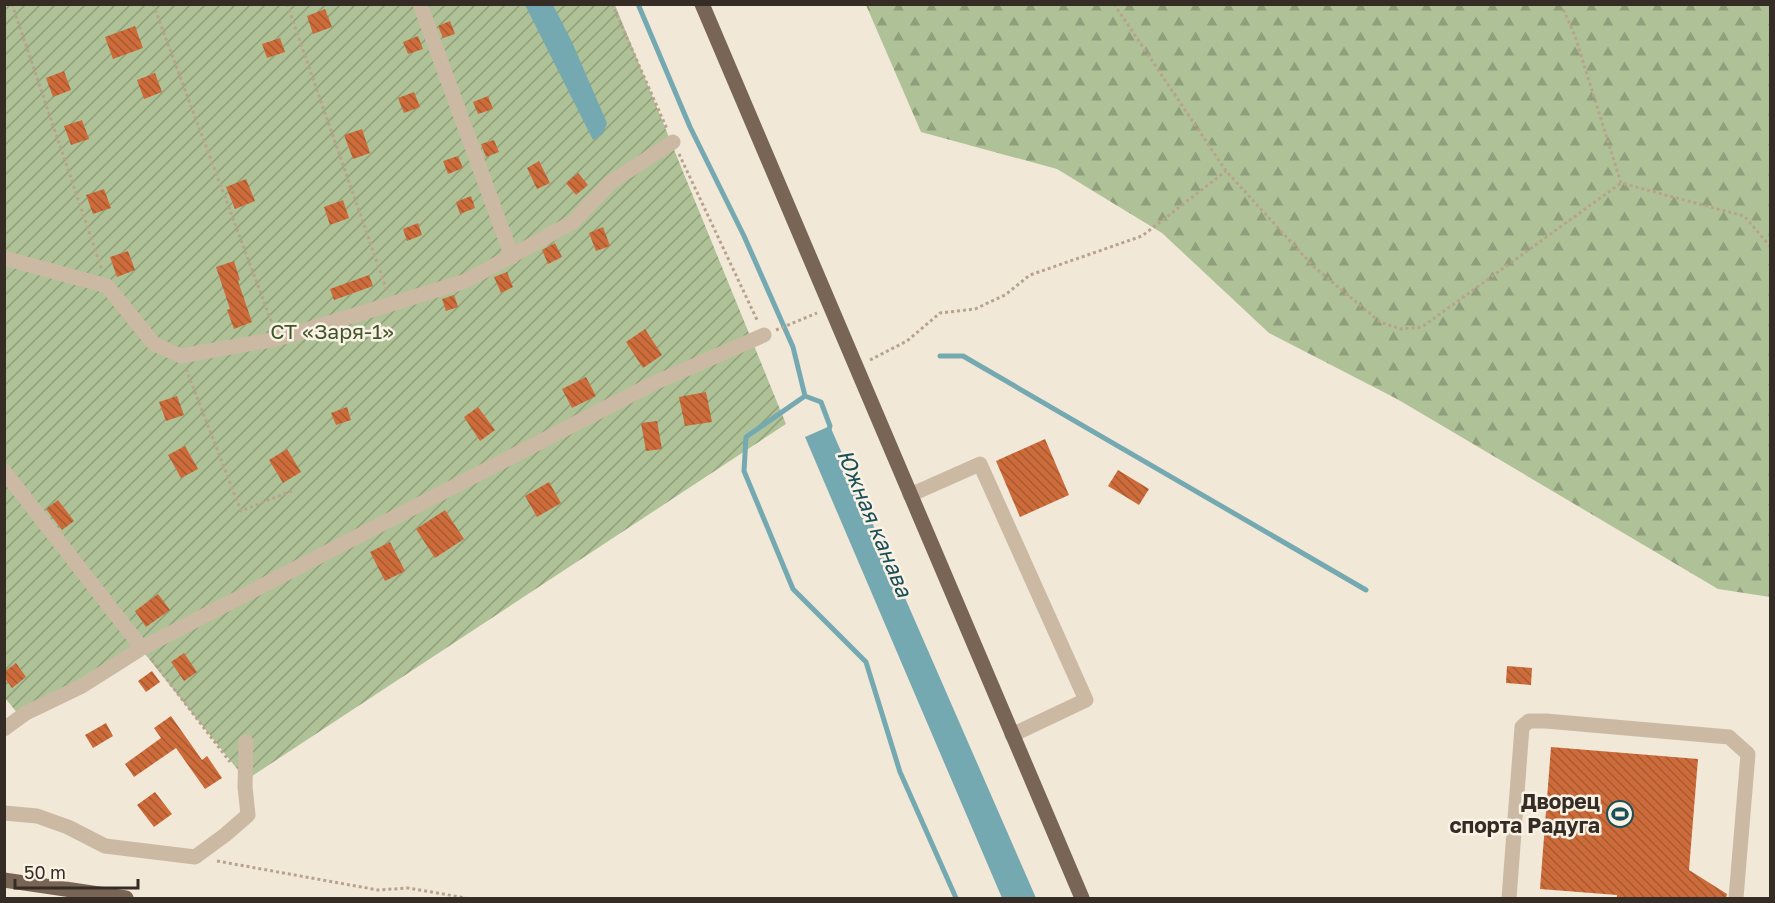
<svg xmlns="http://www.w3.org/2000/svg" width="1775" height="903" viewBox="0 0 1775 903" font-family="'Golos Text',sans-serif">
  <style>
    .forest { fill: url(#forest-firs) }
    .garden { fill: url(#garden-furrows) }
    .water { fill: #75a9b1 }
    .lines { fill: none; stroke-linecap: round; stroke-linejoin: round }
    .stream { stroke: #75a9b1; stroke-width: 5 }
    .building { fill: url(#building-back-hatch) }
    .path { stroke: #b7a38d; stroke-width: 3; stroke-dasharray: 3 3; stroke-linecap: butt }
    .minor { stroke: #cbb9a3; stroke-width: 15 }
    .major { stroke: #786555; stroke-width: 15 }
    .labels { text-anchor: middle; stroke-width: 5; stroke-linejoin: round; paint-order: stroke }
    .park-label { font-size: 21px; fill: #405528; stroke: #faf2e4 }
    .poi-label { font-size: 21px; font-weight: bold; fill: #352c25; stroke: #faf2e4; text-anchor: end }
    .water-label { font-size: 22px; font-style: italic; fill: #194f59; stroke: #faf2e4 }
  </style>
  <defs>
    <pattern id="forest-firs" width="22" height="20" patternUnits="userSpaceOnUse" patternTransform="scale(1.5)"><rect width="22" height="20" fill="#afc297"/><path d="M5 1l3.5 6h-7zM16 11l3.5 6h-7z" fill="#8f9e7b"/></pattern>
    <pattern id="garden-furrows" width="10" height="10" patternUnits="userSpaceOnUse" patternTransform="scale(1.5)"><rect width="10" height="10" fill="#afc297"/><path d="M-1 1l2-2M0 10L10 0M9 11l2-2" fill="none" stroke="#8f9e7b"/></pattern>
    <pattern id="building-back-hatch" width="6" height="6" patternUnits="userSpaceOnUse" patternTransform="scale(1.5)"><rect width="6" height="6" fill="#cd6c3a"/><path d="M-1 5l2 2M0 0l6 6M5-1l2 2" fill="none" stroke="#a75931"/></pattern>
  </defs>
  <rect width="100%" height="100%" fill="#f2e8d7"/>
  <path class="forest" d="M 866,5 L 1770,5 L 1770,597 L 1718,589 L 1397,399 L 1269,333 L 1162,233 L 1057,169 L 921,132 Z"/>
  <path class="garden" d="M 5,5 L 615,5 L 786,424 L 246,780 L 145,654 L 23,720 L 5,698 Z"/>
  <path class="water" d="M 525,5 L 553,5 L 572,42 L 607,123 L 603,134 L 593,140 Z
    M 830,426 L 1036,898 L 1002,898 L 805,437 Z"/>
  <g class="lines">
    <path class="stream" d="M 638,4 L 690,127 L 744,236 L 793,347 L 805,396 L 821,402 L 830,426 L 828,432
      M 940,356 L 963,356 L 1366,590
      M 805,396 L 746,437 L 744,471 L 793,589 L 866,662 L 900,772 L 956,898"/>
  </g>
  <path class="building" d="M 325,9 L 332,27 L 313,34 L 307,16 Z
    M 450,21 L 455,34 L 443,38 L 438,26 Z
    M 135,26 L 143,48 L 113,59 L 105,37 Z
    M 418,36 L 423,49 L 408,54 L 403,42 Z
    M 280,38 L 285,52 L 267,58 L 262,44 Z
    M 64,71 L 71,90 L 53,97 L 46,78 Z
    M 155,73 L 162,92 L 144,99 L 137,80 Z
    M 414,92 L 420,107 L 404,113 L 398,98 Z
    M 488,96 L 493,109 L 478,114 L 473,102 Z
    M 82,120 L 89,139 L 71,145 L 64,126 Z
    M 362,129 L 370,153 L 353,159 L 344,135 Z
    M 494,140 L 499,152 L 486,157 L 481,144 Z
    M 458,156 L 463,168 L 448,174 L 443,161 Z
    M 539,161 L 550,183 L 537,189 L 527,168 Z
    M 578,173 L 588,185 L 576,195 L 566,183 Z
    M 246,179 L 255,201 L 235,209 L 226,187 Z
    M 104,189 L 111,208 L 93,214 L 86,195 Z
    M 471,196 L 475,208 L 460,214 L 456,202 Z
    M 343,200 L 349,218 L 330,225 L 324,207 Z
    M 418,223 L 422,235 L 407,241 L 403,229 Z
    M 603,227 L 610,246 L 596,251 L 589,233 Z
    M 555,243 L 562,257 L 548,264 L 542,250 Z
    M 128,251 L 135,270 L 117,277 L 110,257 Z
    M 234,261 L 240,280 L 238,281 L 252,322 L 234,329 L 227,310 L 230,309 L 216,267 Z
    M 507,272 L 513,287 L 501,293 L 494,277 Z
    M 369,275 L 373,286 L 334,300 L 330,289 Z
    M 454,295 L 458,307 L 446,311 L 442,299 Z
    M 645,329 L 662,355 L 643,368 L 626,342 Z
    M 586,377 L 596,396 L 572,408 L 562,389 Z
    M 706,392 L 712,422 L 685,426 L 679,397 Z
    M 177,396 L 184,415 L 166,421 L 159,402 Z
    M 347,407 L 351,420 L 336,425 L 331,413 Z
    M 478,407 L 495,430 L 480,441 L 464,417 Z
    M 657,421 L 662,449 L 646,451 L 641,423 Z
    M 1045,439 L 1069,495 L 1020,517 L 996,461 Z
    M 185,446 L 198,469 L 181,478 L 168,455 Z
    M 287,449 L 301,472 L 283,483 L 269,460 Z
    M 1118,470 L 1149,489 L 1139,505 L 1108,486 Z
    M 549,482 L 561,503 L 537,517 L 525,496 Z
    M 58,500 L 74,521 L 62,530 L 46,509 Z
    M 445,510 L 464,539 L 435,558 L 416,529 Z
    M 390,542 L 405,571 L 385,581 L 370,552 Z
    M 158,594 L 170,610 L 146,627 L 135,611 Z
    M 184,653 L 197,672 L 184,681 L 171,662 Z
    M 16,663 L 26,677 L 12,688 L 4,677 L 4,672 Z
    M 1507,666 L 1532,668 L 1531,685 L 1506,683 Z
    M 152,671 L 160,682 L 146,692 L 138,681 Z
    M 171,716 L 202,760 L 207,756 L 222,778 L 205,789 L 176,748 L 134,777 L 125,764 L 161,738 L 154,728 Z
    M 106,723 L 113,736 L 93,748 L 85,735 Z
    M 1551,747 L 1698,759 L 1689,870 L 1727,894 L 1726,898 L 1617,898 L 1617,895 L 1540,889 Z
    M 155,792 L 172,814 L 154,827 L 137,805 Z"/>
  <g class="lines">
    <path class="path" d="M 12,4 L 102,270
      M 153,4 L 273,326
      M 287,4 L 387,291
      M 612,4 L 667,129
      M 1114,4 L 1226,171 L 1313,266 L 1380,322 L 1401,329 L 1422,327 L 1621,183
      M 1561,4 L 1575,36 L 1621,183 L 1744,216 L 1770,246
      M 679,154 L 758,322
      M 776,330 L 817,313
      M 870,360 L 907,341 L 940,313 L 975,309 L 1005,295 L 1030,275 L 1142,236 L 1226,171
      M 186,369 L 241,511 L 294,490
      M 152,660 L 230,762
      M 217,861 L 378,890 L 408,888 L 466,898"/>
    <path class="minor" d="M 420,4 L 512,257
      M 4,258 L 107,286 L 154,344 L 181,356 L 277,339 L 466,281 L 573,222 L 611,182 L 673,142
      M 4,471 L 142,648
      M 910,495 L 980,464 L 1086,700 L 1012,735
      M 4,729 L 26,713 L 82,686 L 142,648 L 652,384 L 764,335
      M 4,813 L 37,816 L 68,827 L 105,846 L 195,857 L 225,835 L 248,815 L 245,787 L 246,742
      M 1509,898 L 1522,727 L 1529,721 L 1546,721 L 1729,737 L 1748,754 L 1736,898"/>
    <path class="major" d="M 702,4 L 1082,898
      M 4,880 L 126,898"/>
  </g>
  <defs>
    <symbol id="stadium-ring" viewBox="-11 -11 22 22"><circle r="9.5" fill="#faf2e4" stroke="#194f59" stroke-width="1.5"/><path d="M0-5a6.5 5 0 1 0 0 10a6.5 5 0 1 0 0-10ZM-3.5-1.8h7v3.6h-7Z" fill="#194f59"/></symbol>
  </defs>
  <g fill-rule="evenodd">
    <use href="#stadium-ring" x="1605" y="799" width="30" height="30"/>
  </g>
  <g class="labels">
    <g class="park-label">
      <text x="332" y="339">СТ «Заря-1»</text>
    </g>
    <g class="poi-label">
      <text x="1600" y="809">Дворец<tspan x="1600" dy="24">спорта Радуга</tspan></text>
    </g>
    <g class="water-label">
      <text transform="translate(875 523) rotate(67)" y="8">Южная канава</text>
    </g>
  </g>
  <rect width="1775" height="903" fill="none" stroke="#352c25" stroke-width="12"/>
  <path d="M15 879v9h123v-9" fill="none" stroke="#352c25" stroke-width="3"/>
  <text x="24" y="879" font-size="18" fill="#352c25" stroke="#faf2e4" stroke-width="4.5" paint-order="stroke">50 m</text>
</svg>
